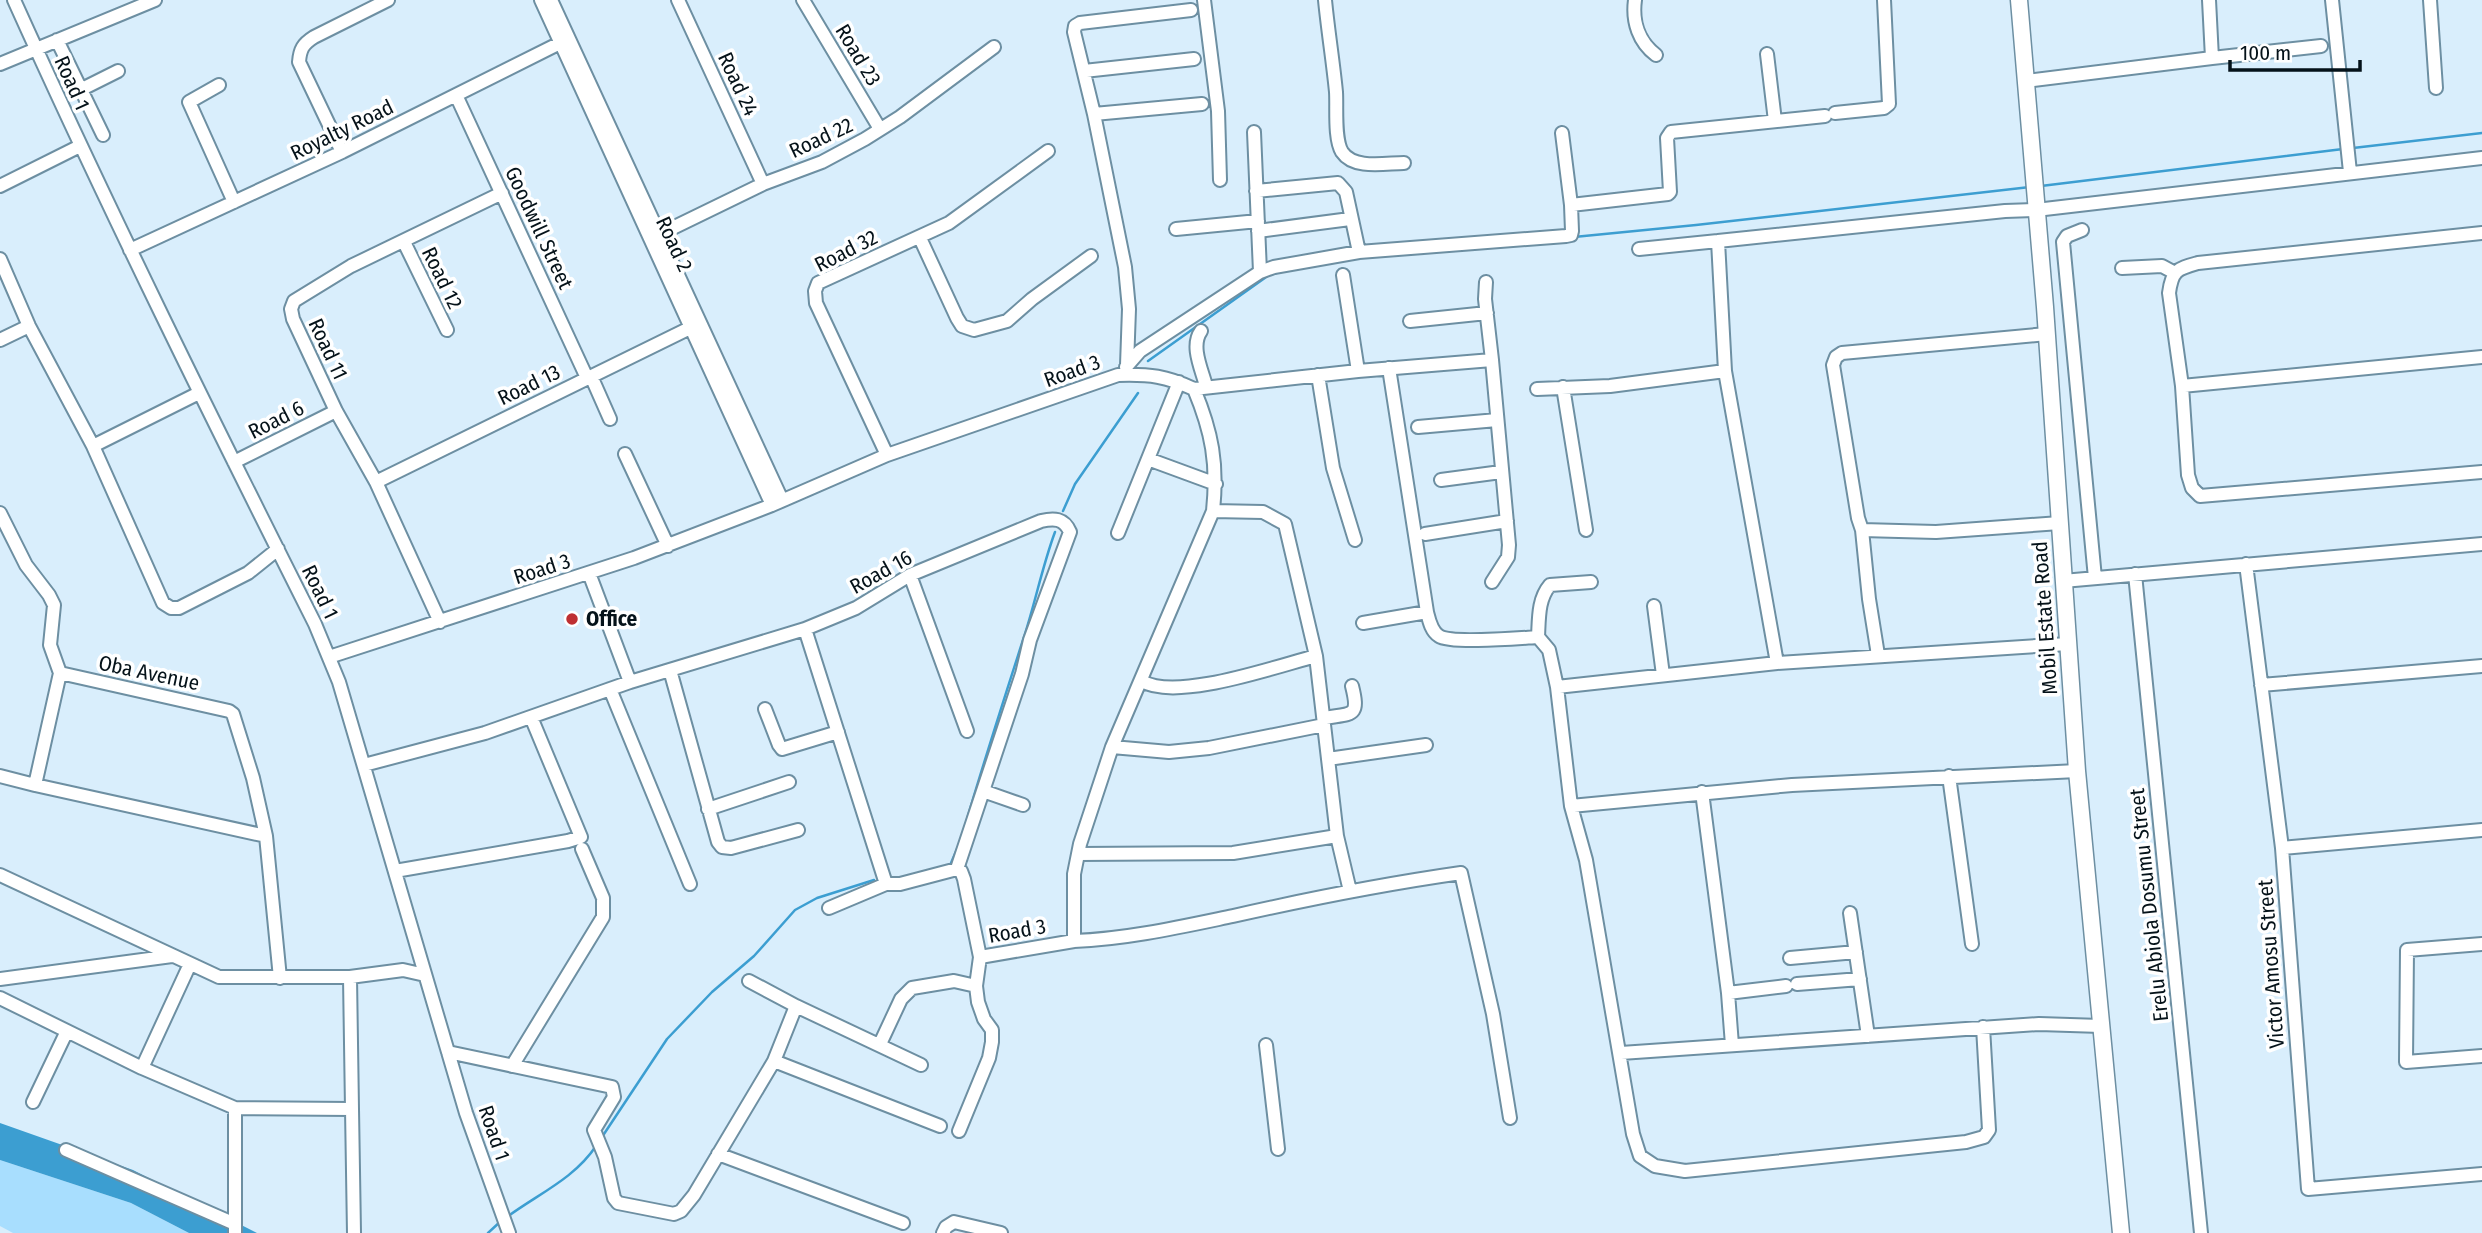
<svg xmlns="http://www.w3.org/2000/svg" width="2482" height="1233" viewBox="0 0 2482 1233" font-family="'Fira Sans Condensed',sans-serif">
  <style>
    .green { fill: #a8defe }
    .water { fill: #3c9ed1 }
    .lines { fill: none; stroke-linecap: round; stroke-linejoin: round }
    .stream { stroke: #3c9ed1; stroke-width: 2.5 }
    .minor-casing { stroke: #6d8fa2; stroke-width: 16 }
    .major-casing { stroke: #6d8fa2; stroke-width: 19 }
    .minor { stroke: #fff; stroke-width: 12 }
    .major { stroke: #fff; stroke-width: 16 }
    .poi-dot { fill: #be2f32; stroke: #fff; stroke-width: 2.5 }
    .labels { text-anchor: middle; stroke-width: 7; stroke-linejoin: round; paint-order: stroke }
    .street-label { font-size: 21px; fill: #051219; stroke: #fff }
    .poi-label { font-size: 21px; font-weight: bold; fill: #051219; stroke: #fff; text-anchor: start }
  </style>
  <rect width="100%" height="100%" fill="#d9eefc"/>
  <path class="green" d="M 0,1160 L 131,1203 L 189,1233 L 13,1233 L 0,1226 Z"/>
  <path class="water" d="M 0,1123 L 133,1170 L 257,1233 L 189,1233 L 131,1203 L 0,1160 Z"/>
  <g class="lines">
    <path class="stream" d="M 2353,148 L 2482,133
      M 2041,186 L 2343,149
      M 1574,237 L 1696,225 L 2030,187
      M 1148,361 L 1269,275 L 1280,272
      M 1063,511 L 1075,484 L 1138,393
      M 965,826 C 983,764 1003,702 1023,640 C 1035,604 1042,567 1055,532
      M 951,863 L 957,849
      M 602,1137 L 667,1039 L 712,992 L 754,956 L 795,910 L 817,898 L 874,880
      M 507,1217 C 538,1194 574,1179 596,1146
      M 488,1233 L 501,1221"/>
    <defs>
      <path id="minor" d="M 14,0 C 109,211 211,417 315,624 L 339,682 L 466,1113 L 509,1233
        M 541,0 L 772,505
        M 551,0 L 782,500
        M 678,0 L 763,184
        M 803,0 L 880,129
        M 1204,0 L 1218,111 L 1220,180
        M 1325,0 C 1328,31 1333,61 1336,92 C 1337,108 1334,139 1342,152 C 1354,170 1386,163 1404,163
        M 1635,0 C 1632,22 1639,42 1656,55
        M 2332,0 L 2350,172
        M 2430,0 L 2436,88
        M 57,40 L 103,135
        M 1767,54 L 1775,121
        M 2212,58 L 2321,46
        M 0,64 L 155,0
        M 1084,71 L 1194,59
        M 2026,81 L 2212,58 L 2209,0
        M 219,85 L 189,102 L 234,202
        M 82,89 L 118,71
        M 456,95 L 587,378
        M 1835,113 L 1884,108 L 1889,104 L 1884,0
        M 1094,114 L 1202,104
        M 1254,132 L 1260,272
        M 1562,133 L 1571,205
        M 342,152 L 299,62 C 300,49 303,44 314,37 L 388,0
        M 0,186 L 80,146
        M 1176,229 L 1258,221
        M 2082,230 L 2067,236 L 2063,242 L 2095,578
        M 1258,231 L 1350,219
        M 2482,233 L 2198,263 C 2177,269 2172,270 2169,293 L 2182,386 L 2188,475 L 2192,488 L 2200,496 L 2482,472
        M 654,237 L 763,184 L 822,162 L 865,139 L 900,117 L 994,47
        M 920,238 L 957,318 L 962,326 L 974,330 L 1007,321 L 1032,299 L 1091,256
        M 404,242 L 447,330
        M 1639,249 L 1718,241
        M 130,250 L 342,152 L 568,39
        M 1359,252 L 1566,236 L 1571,235 L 1572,231 L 1571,205 L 1668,194 L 1670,192 L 1667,138 L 1671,132 L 1825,116
        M 0,259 L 29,326 L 93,446 L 163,603 L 171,608 L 179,608 L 248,573 L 278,549
        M 2122,268 L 2162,266 L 2175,273
        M 1343,275 L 1358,371
        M 1410,321 L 1487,313
        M 1201,331 C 1190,346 1202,370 1206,386
        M 0,340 L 29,326
        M 1492,360 L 1509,545 L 1508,557 L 1492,582
        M 1127,365 L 1129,309 L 1125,267 L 1094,114 L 1074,32 L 1075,26 L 1080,23 L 1191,10
        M 1126,367 L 1140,351 L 1260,272 L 1274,267 L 1359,252 L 1346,192 L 1338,183 L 1256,191
        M 1389,368 L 1427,612 C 1429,620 1431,631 1439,636 C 1451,644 1520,638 1538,637 L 1549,650 L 1557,687 L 1571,806
        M 1318,375 L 1333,468 L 1355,540
        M 591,376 L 610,419
        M 2182,386 L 2482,357
        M 1563,387 L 1586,530
        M 1194,389 L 1358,371 L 1492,360 L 1485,299 L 1486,282
        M 1537,389 L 1610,386 L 1725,371
        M 1418,427 L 1497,420
        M 93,446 L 199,393
        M 625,454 L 668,546
        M 887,455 L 816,303 L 815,291 L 818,283 L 949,223 L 1048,151
        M 1148,459 L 1216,484
        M 234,462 L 336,411
        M 1441,480 L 1501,472
        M 376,482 L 696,325
        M 0,513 L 26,565 L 49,595 L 54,605 L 50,645 L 60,673 L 35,785 L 266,836 L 280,978
        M 1862,530 L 1936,532 L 2060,523
        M 1118,533 L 1179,382
        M 1425,534 L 1507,521
        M 2246,564 L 2282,848 L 2308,1189 L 2482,1174
        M 589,573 L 630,682
        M 2135,574 L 2201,1233
        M 910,575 L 967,731
        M 2063,581 L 2482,544
        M 1654,606 L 1663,675
        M 440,622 L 376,482 L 336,411 L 293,319 L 291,309 L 294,301 L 351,266 L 502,193
        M 1363,623 L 1427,612
        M 805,629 L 886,884 L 900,884 L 957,869 L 961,871 L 964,879 L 980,957 L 976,986 L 978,1002 L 984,1019 L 992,1030 L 992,1042 L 989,1058 L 959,1131
        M 1538,637 C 1539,618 1538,599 1550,585 L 1591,582
        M 1878,655 L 1869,599 L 1862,530 L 1858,518 L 1833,365 L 1836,357 L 1842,353 L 2047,334
        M 329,657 L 634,558 L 772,505 L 887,455 L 1118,375 C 1150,374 1166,376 1194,389 C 1212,432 1218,464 1213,511 L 1112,747 L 1080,844 L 1074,874 L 1074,941 L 980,957
        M 1777,663 L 1725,371 L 1718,241 L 2005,211 L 2036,210 L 2482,158
        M 670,670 L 718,842 L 722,847 L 731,848 L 798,830
        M 60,673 L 229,711 L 233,714 L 253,778 L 266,836
        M 1142,681 C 1176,702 1277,666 1316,656
        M 2261,685 L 2482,666
        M 1557,687 L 1777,663 L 2068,644
        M 610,689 L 690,884
        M 765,709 L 779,745 L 782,749 L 838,732
        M 1324,718 C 1352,713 1360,718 1352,686
        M 1112,747 L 1169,752 L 1209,748 L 1324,725
        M 1328,759 L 1426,745
        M 364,765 L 485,733 L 630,682 L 805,629 L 856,608 L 910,575 L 1041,521 C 1054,518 1064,518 1070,532 L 1030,640 L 1022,674 L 957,869
        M 0,776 L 35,785
        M 1949,776 L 1972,944
        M 983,791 L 1023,805
        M 1702,792 L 1728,993 L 1732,1045
        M 708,809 L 789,782
        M 1337,836 L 1350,891
        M 2282,848 L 2482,830
        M 1078,854 L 1233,853 L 1337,836 L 1316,656 L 1285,524 L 1263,512 L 1213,511
        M 395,871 L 568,841 L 581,837 L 531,717
        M 0,875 L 219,977 L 350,977 L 403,970 L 425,975
        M 829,908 L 886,884
        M 1850,913 L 1868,1036
        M 1074,941 C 1127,939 1180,927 1233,916 C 1308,899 1384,884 1461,873 L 1493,1014 L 1510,1118
        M 2482,944 L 2407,950 L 2406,1062 L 2482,1056
        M 1790,958 L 1856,952
        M 0,979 L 172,956
        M 749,981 L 796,1006
        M 1797,984 L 1860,979
        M 1728,993 L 1786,986
        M 0,998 L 142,1068 L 235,1108 L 352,1109 L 350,977
        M 1983,1027 L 1989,1130 L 1984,1137 L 1966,1142 L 1685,1171 L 1655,1166 L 1640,1156 L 1633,1134 L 1586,860 L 1571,806 L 1792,785 L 2077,771
        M 880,1044 L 901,999 L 912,988 L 954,981 L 976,986
        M 1266,1045 L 1278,1149
        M 448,1052 L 612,1087 L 614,1097 L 594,1130 L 605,1157 L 614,1198 L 618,1203 L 674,1214 L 681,1211 L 694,1195 L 774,1061 L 796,1006 L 921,1065
        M 1621,1053 L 2039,1024 L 2101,1026
        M 774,1061 L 940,1126
        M 512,1066 L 603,917 L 603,898 L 582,849
        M 142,1068 L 190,964
        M 33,1102 L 67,1031
        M 235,1108 L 235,1233
        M 352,1109 L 354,1233
        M 66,1150 L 235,1224
        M 718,1154 L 903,1223
        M 943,1233 L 946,1227 L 954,1222 L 1001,1233"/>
      <path id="major" d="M 2019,0 L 2045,307 L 2077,771 L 2121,1233"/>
    </defs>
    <use href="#minor" class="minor-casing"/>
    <use href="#major" class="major-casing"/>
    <use href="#minor" class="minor"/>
    <use href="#major" class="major"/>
  </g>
  <circle class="poi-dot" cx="572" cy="619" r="7"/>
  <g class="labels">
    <g class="street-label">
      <text transform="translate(858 55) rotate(59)" y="7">Road 23</text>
      <text transform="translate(72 83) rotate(66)" y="7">Road 1</text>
      <text transform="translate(738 84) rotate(65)" y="7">Road 24</text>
      <text transform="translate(342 130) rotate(-26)" y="7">Royalty Road</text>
      <text transform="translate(821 138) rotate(-25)" y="7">Road 22</text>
      <text transform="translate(539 228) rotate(65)" y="7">Goodwill Street</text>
      <text transform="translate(674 244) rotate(65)" y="7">Road 2</text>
      <text transform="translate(846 251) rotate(-27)" y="7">Road 32</text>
      <text transform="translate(442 278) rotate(64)" y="7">Road 12</text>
      <text transform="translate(328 349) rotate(65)" y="7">Road 11</text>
      <text transform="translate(1072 371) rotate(-20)" y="7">Road 3</text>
      <text transform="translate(529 385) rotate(-26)" y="7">Road 13</text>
      <text transform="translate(276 420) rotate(-27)" y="7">Road 6</text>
      <text transform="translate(542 569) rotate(-18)" y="7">Road 3</text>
      <text transform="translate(881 572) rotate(-29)" y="7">Road 16</text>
      <text transform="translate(320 592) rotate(64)" y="7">Road 1</text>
      <text transform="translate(2045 618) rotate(-94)" y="7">Mobil Estate Road</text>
      <text transform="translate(149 673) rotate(12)" y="7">Oba Avenue</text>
      <text transform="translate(2149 905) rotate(-96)" y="7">Erelu Abiola Dosumu Street</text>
      <text transform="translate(1017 931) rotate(-10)" y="7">Road 3</text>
      <text transform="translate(2271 964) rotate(-94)" y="7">Victor Amosu Street</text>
      <text transform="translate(494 1133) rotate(71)" y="7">Road 1</text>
    </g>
    <g class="poi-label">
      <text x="586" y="626">Office</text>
    </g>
  </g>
  <path d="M2230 60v10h130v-10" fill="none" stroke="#051219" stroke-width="3.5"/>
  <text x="2240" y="60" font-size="21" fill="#051219" stroke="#ffffff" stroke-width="5" paint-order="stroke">100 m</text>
</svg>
